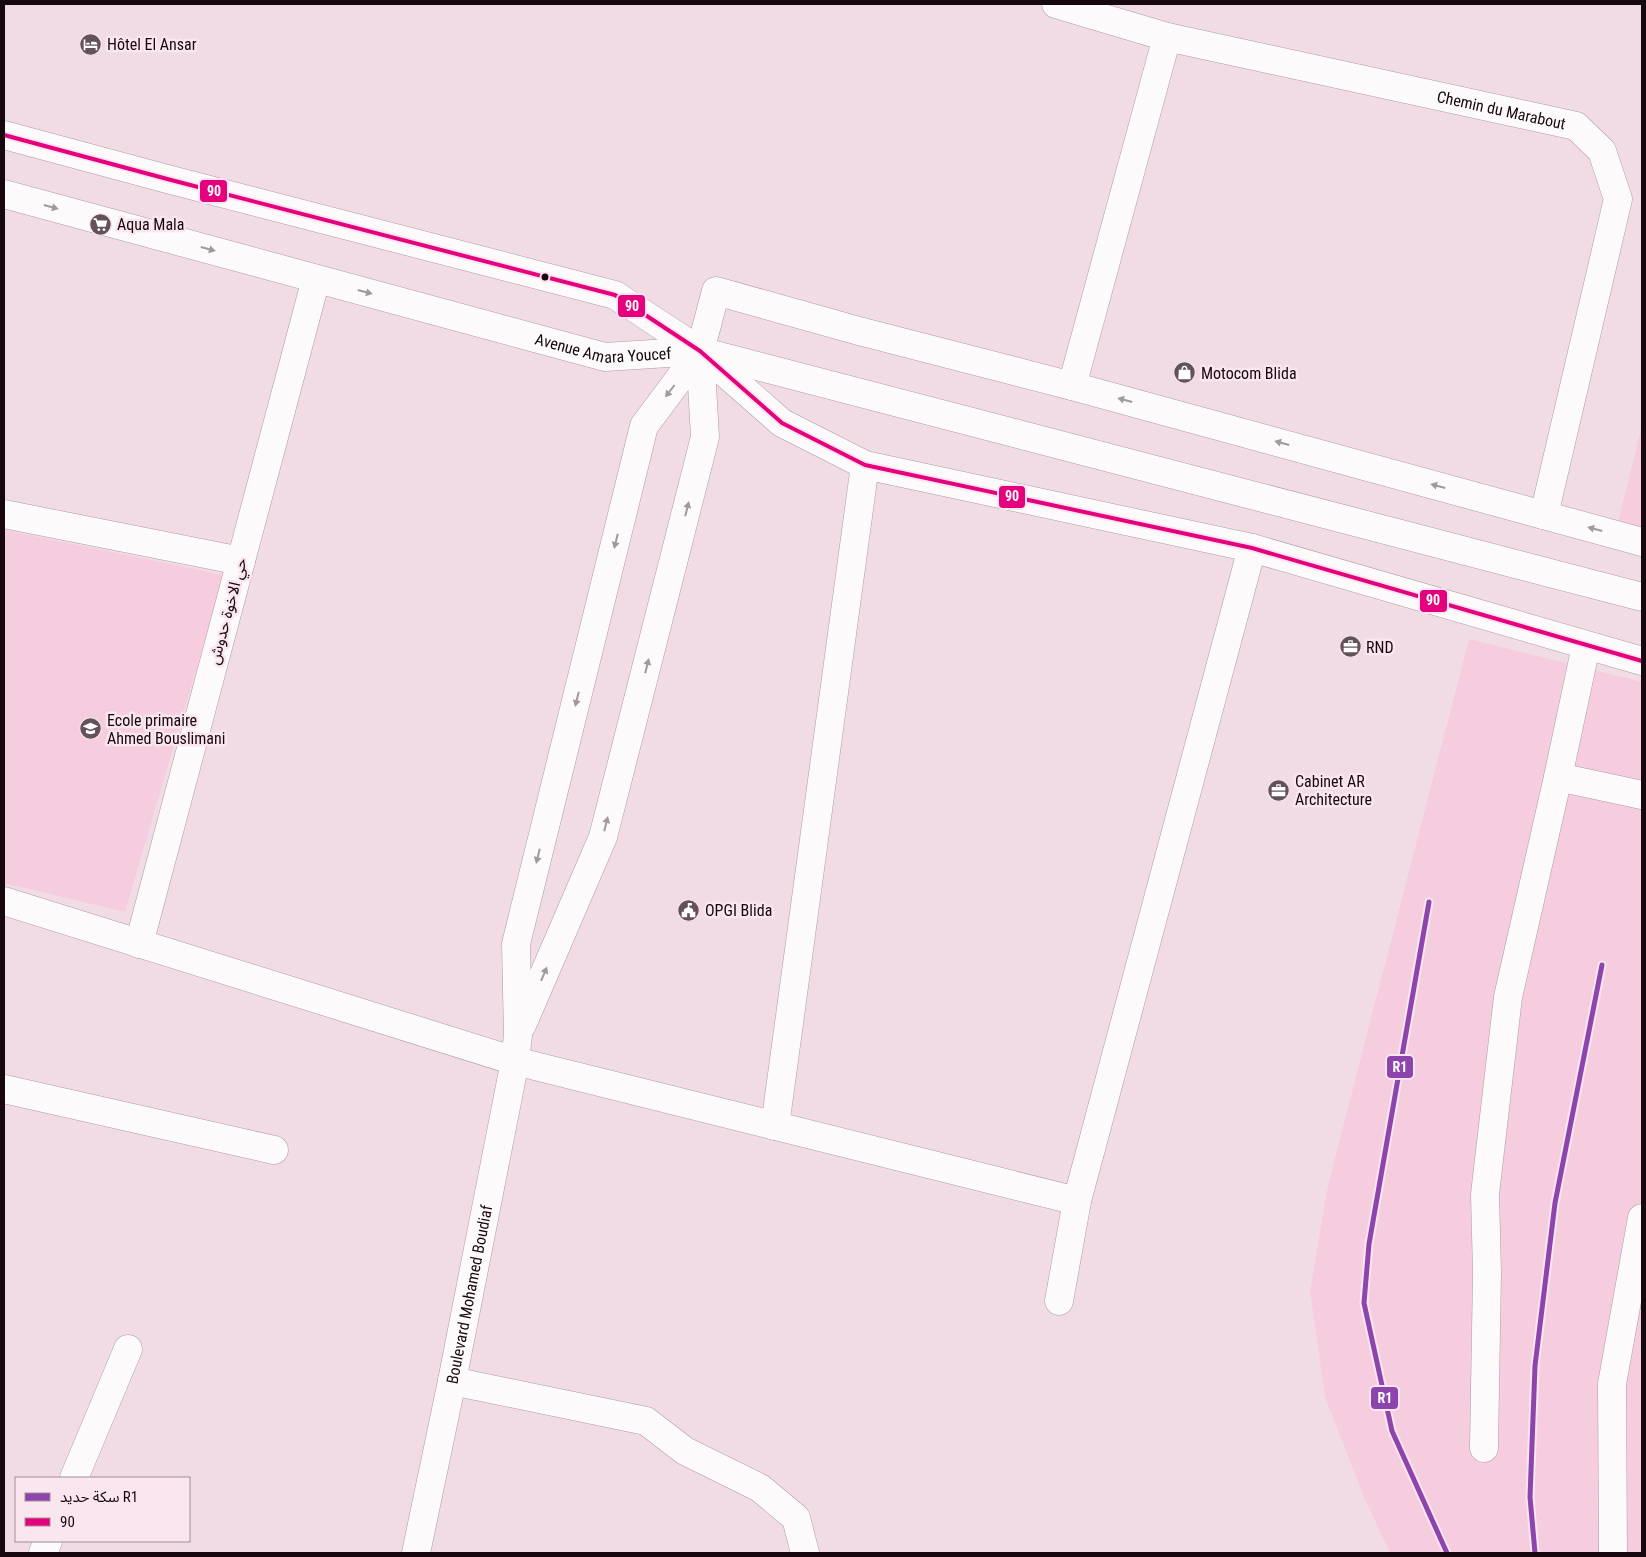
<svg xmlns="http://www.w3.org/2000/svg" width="1646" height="1557" viewBox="0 0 1646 1557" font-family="'Roboto Condensed','Noto Sans Arabic',sans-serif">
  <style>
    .built { fill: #f5cddf }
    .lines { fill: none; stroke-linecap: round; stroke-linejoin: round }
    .minor-casing { stroke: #ac9ba3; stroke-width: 29 }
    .major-casing { stroke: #ac9ba3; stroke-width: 29 }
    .minor { stroke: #fdfafb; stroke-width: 28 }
    .major { stroke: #fdfafb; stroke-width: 28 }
    .bus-1-casing { stroke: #fae6ef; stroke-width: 8 }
    .bus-1 { stroke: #e5007d; stroke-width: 4 }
    .rail-1-casing { stroke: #fae6ef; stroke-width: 9 }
    .rail-1 { stroke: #8e44ad; stroke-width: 5 }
    .oneway { fill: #a1999d }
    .bus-dot { fill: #17070f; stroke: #fae6ef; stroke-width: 2 }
    .labels { text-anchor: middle; stroke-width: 5; stroke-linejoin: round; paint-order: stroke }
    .poi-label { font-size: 16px; fill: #17070f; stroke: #fae6ef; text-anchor: start }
    .street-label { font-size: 16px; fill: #17070f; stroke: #fae6ef }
    .line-badge { stroke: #fae6ef; stroke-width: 2 }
    .badge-label { font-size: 14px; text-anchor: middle; font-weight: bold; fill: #fff }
  </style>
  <rect width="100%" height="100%" fill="#f1dce5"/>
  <path class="built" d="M 1642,425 L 1642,528 L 1618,522 Z
    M 4,530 L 224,575 L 125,912 L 4,883 Z
    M 1469,639 L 1642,682 L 1642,1553 L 1390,1553 L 1364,1497 L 1325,1397 L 1310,1291 L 1328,1185 Z"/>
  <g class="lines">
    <defs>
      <g id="minor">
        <path id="s1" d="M 1056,4 L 1167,37 L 1576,126 L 1602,151 L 1618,199 L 1544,515"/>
        <path d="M 1072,386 L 1167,37"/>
        <path d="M 4,514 L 241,561"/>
        <path d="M 1642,542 L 1072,386 L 859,331 L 716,291 L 700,351 L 782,423 L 865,465 L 1252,548 L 1642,661"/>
        <path d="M 1558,777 L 1642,795"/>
        <path d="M 4,901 L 515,1061 L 1077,1201"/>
        <path d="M 139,944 L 316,279"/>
        <path d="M 4,1089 L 274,1150"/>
        <path d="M 775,1126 L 865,465"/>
        <path d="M 1059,1301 L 1077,1201 L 1252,548"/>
        <path d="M 452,1381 L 646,1421 L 685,1451 L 760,1488 L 796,1518 L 805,1553"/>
        <path d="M 1484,1448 L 1487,1273 L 1485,1194 L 1508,997 L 1558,777 L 1586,646"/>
        <path d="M 74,1478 L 128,1349"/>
        <path d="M 43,1553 L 48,1541"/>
        <path d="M 1613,1553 L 1612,1384 L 1642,1218"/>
      </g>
      <g id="major">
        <path d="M 4,135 L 171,180 L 615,295 L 700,351"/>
        <path id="s2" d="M 4,194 L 605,357 L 700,351 L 1642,597"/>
        <path d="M 522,1025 L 603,837 L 705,437 L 700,351"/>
        <path id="s3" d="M 416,1553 L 452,1381 L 515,1061 L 518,1035 L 516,944 L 644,426 L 700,351"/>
      </g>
    </defs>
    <use href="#minor" class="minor-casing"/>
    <use href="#major" class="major-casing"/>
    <use href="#minor" class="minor"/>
    <use href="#major" class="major"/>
    <defs>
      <path id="bus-1" d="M 4,135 L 171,180 L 615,295 L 700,351 L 782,423 L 865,465 L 1252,548 L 1642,661"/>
    </defs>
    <use href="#bus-1" class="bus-1-casing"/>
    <use href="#bus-1" class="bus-1"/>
    <defs>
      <path id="rail-1" d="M 1429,902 L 1369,1244 L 1364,1303 L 1392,1431 L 1447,1553
        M 1535,1553 L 1530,1497 L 1535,1366 L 1555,1203 L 1602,965"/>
    </defs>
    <use href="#rail-1" class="rail-1-casing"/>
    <use href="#rail-1" class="rail-1"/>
  </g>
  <defs><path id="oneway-solid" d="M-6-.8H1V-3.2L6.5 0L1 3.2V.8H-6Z" transform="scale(1.25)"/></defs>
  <g class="oneway">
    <use href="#oneway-solid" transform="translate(51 207) rotate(15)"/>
    <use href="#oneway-solid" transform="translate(208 249) rotate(15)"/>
    <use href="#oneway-solid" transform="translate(365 292) rotate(15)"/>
    <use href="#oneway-solid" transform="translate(670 391) rotate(127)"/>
    <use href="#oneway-solid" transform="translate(1125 400) rotate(-165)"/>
    <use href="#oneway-solid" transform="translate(1282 443) rotate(-165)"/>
    <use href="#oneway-solid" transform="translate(1438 486) rotate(-165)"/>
    <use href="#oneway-solid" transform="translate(687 509) rotate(-76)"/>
    <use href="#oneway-solid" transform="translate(1595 529) rotate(-165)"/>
    <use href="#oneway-solid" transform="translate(616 541) rotate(104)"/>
    <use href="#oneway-solid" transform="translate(647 666) rotate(-76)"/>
    <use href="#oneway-solid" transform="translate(577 699) rotate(104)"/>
    <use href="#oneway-solid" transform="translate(606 824) rotate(-76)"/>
    <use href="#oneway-solid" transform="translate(538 856) rotate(104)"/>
    <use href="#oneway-solid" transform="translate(544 974) rotate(-67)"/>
  </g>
  <defs>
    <symbol id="hotel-disc" viewBox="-11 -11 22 22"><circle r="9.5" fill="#63525a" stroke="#fae6ef"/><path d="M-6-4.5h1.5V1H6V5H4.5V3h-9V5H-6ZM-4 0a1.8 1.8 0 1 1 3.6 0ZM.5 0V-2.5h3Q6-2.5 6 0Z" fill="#fff"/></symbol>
    <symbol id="supermarket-disc" viewBox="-11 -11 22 22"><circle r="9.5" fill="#63525a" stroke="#fae6ef"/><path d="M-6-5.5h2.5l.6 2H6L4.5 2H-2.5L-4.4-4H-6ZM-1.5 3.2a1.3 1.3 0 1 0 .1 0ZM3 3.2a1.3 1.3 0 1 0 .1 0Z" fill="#fff"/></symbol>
    <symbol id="shop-disc" viewBox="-11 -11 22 22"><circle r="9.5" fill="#63525a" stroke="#fae6ef"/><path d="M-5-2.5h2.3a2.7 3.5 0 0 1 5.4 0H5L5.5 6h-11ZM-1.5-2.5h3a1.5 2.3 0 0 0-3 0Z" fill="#fff"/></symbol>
    <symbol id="office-disc" viewBox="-11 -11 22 22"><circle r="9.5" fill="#63525a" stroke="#fae6ef"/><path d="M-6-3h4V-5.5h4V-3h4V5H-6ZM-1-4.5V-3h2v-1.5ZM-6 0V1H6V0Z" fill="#fff"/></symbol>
    <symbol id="school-disc" viewBox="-11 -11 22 22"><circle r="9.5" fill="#63525a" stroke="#fae6ef"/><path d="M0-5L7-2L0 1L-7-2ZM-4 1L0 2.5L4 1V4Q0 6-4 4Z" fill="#fff"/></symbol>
    <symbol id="civic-disc" viewBox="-11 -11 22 22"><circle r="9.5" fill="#63525a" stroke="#fae6ef"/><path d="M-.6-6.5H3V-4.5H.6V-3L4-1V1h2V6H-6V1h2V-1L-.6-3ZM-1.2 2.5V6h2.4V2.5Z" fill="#fff"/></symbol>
  </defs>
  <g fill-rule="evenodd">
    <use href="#hotel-disc" x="78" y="32" width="25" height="25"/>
    <use href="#supermarket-disc" x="88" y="212" width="25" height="25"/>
    <use href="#shop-disc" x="1172" y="360" width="25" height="25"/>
    <use href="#office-disc" x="1338" y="634" width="25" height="25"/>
    <use href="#school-disc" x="78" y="716" width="25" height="25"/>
    <use href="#office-disc" x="1266" y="778" width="25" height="25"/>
    <use href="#civic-disc" x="676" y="898" width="25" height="25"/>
  </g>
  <circle class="bus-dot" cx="545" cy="277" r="4.5"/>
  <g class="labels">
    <g class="poi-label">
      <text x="107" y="50">Hôtel El Ansar</text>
      <text x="117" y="230">Aqua Mala</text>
      <text x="1201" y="379">Motocom Blida</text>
      <text x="1366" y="653">RND</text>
      <text x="107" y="726">Ecole primaire<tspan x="107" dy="18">Ahmed Bouslimani</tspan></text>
      <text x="1295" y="787">Cabinet AR<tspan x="1295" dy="18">Architecture</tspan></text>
      <text x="705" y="916">OPGI Blida</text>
    </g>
    <g class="street-label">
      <text dy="6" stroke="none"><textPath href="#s1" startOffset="458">Chemin du Marabout</textPath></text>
      <text dy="6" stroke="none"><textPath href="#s2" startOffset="620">Avenue Amara Youcef</textPath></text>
      <text transform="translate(227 611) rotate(-75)" y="6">حي الاخوة حدوش</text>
      <text dy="6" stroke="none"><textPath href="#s3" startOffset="264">Boulevard Mohamed Boudiaf</textPath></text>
    </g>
  </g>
  <g class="line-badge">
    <rect x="199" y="179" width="29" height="24" rx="5" fill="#e5007d"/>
    <rect x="617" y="294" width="29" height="24" rx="5" fill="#e5007d"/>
    <rect x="998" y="485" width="28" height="24" rx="5" fill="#e5007d"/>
    <rect x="1419" y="589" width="29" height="24" rx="5" fill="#e5007d"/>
    <rect x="1386" y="1055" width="28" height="24" rx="5" fill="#8e44ad"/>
    <rect x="1370" y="1386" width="29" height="24" rx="5" fill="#8e44ad"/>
  </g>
  <g class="badge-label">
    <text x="214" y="196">90</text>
    <text x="632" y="311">90</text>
    <text x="1012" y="501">90</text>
    <text x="1433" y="605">90</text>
    <text x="1400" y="1072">R1</text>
    <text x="1385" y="1403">R1</text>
  </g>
  <rect width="1646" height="1557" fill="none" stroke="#17070f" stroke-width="10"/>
  <rect x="15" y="1477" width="175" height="65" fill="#fae6ef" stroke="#9f8d95"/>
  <rect x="25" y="1493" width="25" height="8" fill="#8e44ad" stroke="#9f8d95"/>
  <text x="60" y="1502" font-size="15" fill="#17070f">سكة حديد R1</text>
  <rect x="25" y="1518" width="25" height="8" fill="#e5007d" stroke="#9f8d95"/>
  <text x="60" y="1527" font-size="15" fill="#17070f">90</text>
</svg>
